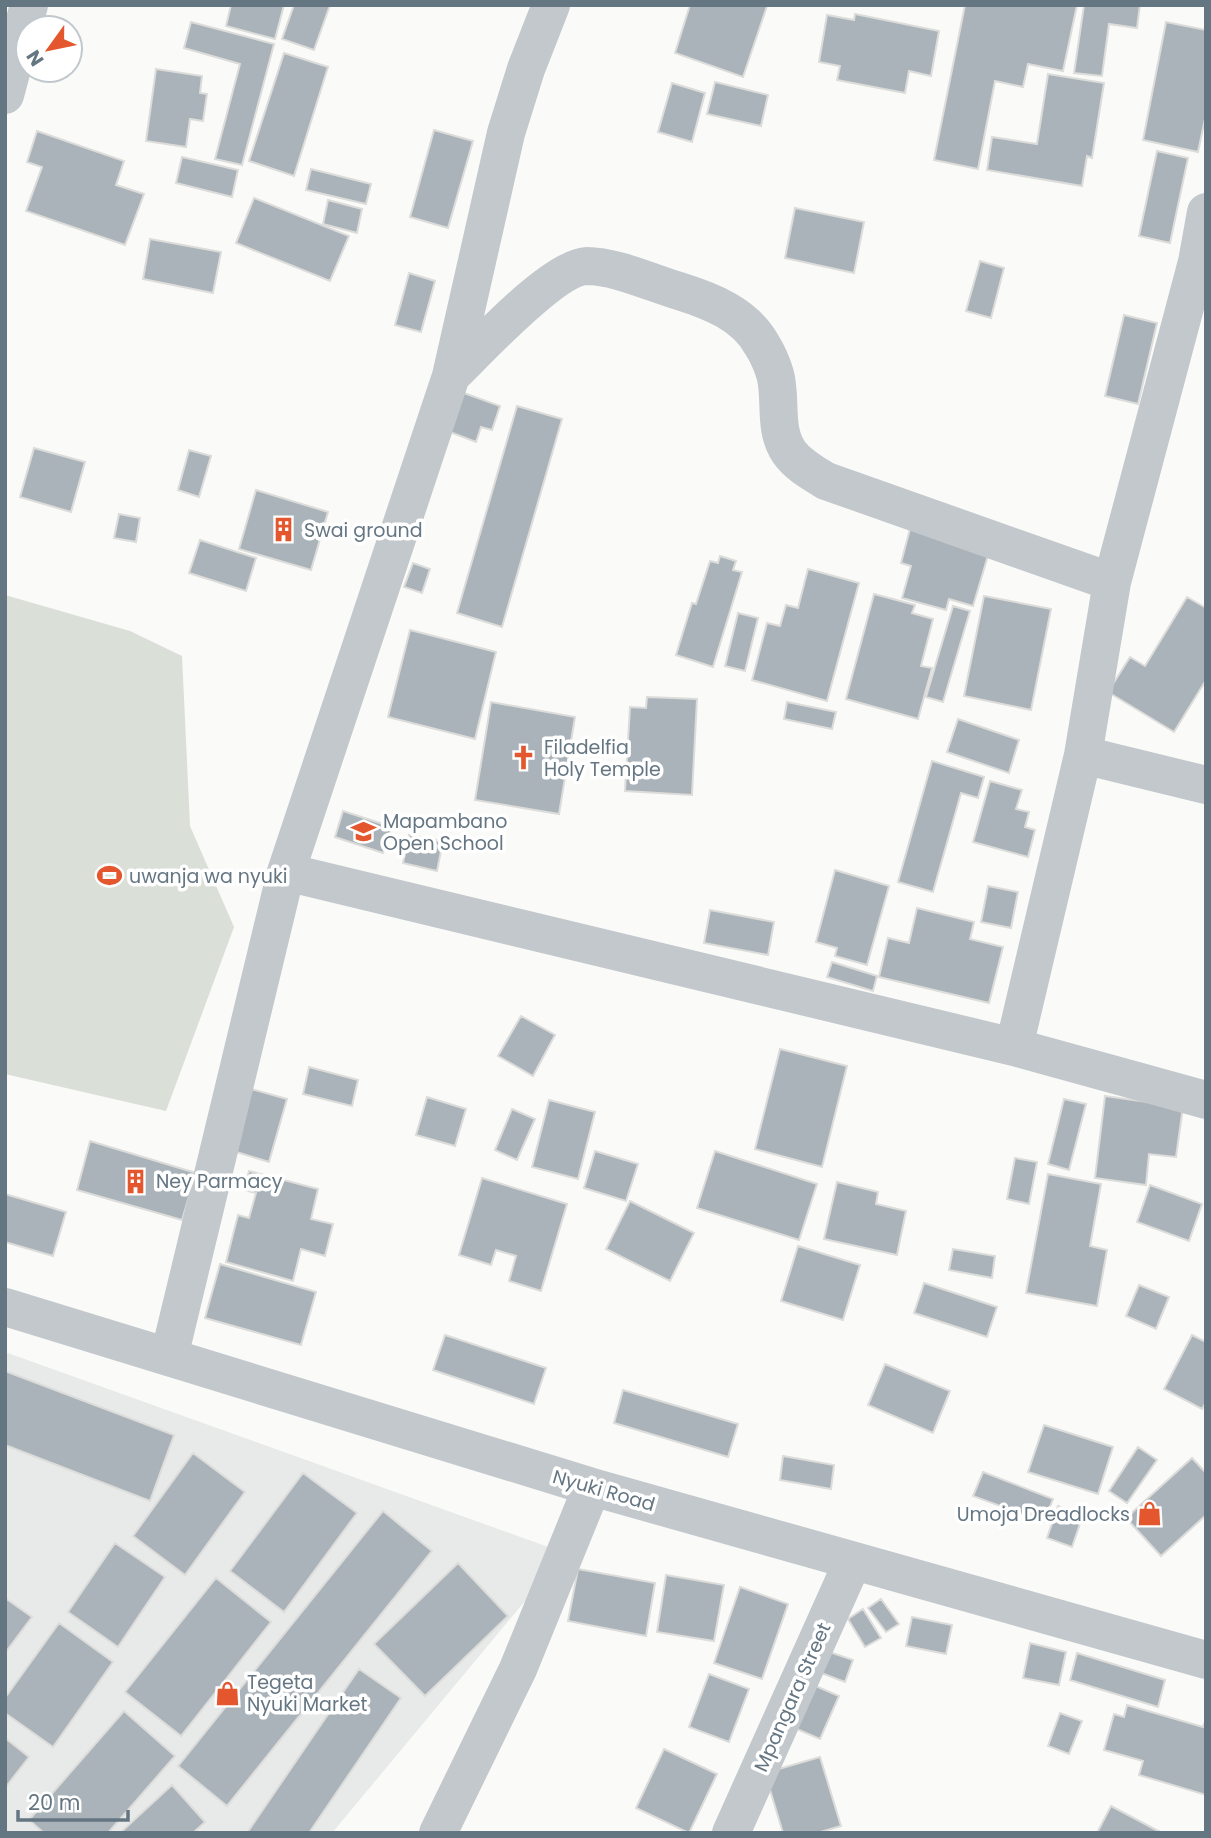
<svg xmlns="http://www.w3.org/2000/svg" width="1211" height="1838" viewBox="0 0 1211 1838" font-family="Poppins,sans-serif">
  <style>
    .built { fill: #e8e9e9 }
    .green { fill: #dadfd7 }
    .building { fill: #aab3b9; stroke: #dcdcda; stroke-width: 2 }
    .lines { fill: none; stroke-linecap: round; stroke-linejoin: round }
    .minor { stroke: #c3c8cc; stroke-width: 38 }
    .labels { text-anchor: middle; stroke-width: 7; stroke-linejoin: round; paint-order: stroke }
    .poi-label { font-size: 19px; fill: #657683; stroke: #fff; text-anchor: start }
    .street-label { font-size: 19px; fill: #657683; stroke: #fff }
  </style>
  <rect width="100%" height="100%" fill="#fafaf8"/>
  <path class="built" d="M 5,1352 L 565,1553 L 332,1833 L 5,1833 Z"/>
  <path class="green" d="M 5,595 L 130,631 L 182,656 L 190,826 L 234,927 L 166,1111 L 5,1074 Z"/>
  <path class="building" d="M 231,5 L 284,5 L 275,39 L 226,26 Z
    M 294,5 L 330,5 L 314,50 L 282,39 Z
    M 690,5 L 767,6 L 743,77 L 675,53 Z
    M 965,5 L 1077,5 L 1063,71 L 1028,64 L 1023,87 L 995,81 L 978,169 L 934,160 Z
    M 1084,5 L 1140,5 L 1137,28 L 1109,24 L 1102,76 L 1074,73 Z
    M 855,14 L 939,31 L 931,76 L 909,71 L 905,93 L 837,80 L 840,66 L 819,62 L 827,15 L 854,20 Z
    M 191,22 L 274,44 L 242,165 L 215,159 L 240,64 L 184,48 Z
    M 1166,22 L 1206,30 L 1206,114 L 1198,152 L 1143,140 Z
    M 284,53 L 328,67 L 294,176 L 249,161 Z
    M 156,69 L 202,76 L 200,93 L 207,94 L 203,121 L 190,119 L 186,147 L 146,141 Z
    M 1048,74 L 1104,83 L 1092,158 L 1087,156 L 1082,186 L 987,170 L 992,137 L 1037,144 Z
    M 715,82 L 768,95 L 761,126 L 707,114 Z
    M 672,83 L 705,93 L 692,142 L 658,132 Z
    M 434,130 L 473,141 L 448,228 L 410,217 Z
    M 37,131 L 124,161 L 116,185 L 144,194 L 125,245 L 26,211 L 42,167 L 27,162 Z
    M 1157,151 L 1188,158 L 1170,243 L 1139,236 Z
    M 182,157 L 238,170 L 232,197 L 176,183 Z
    M 311,169 L 371,184 L 366,204 L 306,190 Z
    M 254,198 L 349,236 L 330,281 L 236,243 Z
    M 328,200 L 362,209 L 357,233 L 323,224 Z
    M 795,208 L 864,222 L 854,273 L 785,258 Z
    M 150,239 L 221,252 L 213,293 L 143,279 Z
    M 980,261 L 1004,268 L 991,318 L 966,311 Z
    M 409,273 L 435,281 L 421,332 L 395,325 Z
    M 1124,315 L 1157,323 L 1138,404 L 1105,396 Z
    M 453,389 L 500,406 L 492,430 L 481,427 L 476,442 L 450,432 Z
    M 517,406 L 562,419 L 502,627 L 457,613 Z
    M 34,448 L 85,462 L 71,512 L 20,497 Z
    M 189,450 L 211,456 L 199,497 L 178,490 Z
    M 256,490 L 328,512 L 311,570 L 239,549 Z
    M 119,514 L 140,518 L 136,542 L 114,538 Z
    M 911,525 L 990,549 L 973,606 L 949,599 L 946,610 L 902,598 L 911,566 L 901,563 Z
    M 200,540 L 256,558 L 246,591 L 189,573 Z
    M 720,556 L 736,561 L 733,570 L 742,572 L 713,667 L 676,655 L 692,603 L 696,604 L 710,561 L 718,563 Z
    M 413,563 L 430,569 L 422,593 L 404,587 Z
    M 808,569 L 859,583 L 827,701 L 752,680 L 767,623 L 780,626 L 786,605 L 798,608 Z
    M 874,594 L 915,605 L 912,613 L 933,619 L 921,666 L 932,668 L 918,719 L 846,699 Z
    M 984,596 L 1051,609 L 1031,710 L 964,696 Z
    M 1187,597 L 1206,608 L 1206,680 L 1174,732 L 1108,692 L 1130,657 L 1145,666 Z
    M 953,606 L 970,611 L 943,702 L 926,697 Z
    M 738,613 L 758,618 L 745,671 L 725,666 Z
    M 410,630 L 496,652 L 475,739 L 388,717 Z
    M 647,697 L 697,699 L 692,795 L 625,791 L 630,707 L 646,708 Z
    M 491,702 L 575,717 L 559,814 L 475,800 Z
    M 787,702 L 836,712 L 832,729 L 784,719 Z
    M 958,719 L 1019,740 L 1009,773 L 947,752 Z
    M 932,761 L 984,777 L 978,798 L 961,793 L 933,892 L 898,882 Z
    M 990,781 L 1022,790 L 1016,809 L 1029,812 L 1025,827 L 1035,830 L 1028,857 L 973,842 Z
    M 343,811 L 392,827 L 383,853 L 335,837 Z
    M 409,835 L 443,841 L 437,871 L 403,863 Z
    M 835,870 L 889,886 L 867,965 L 835,956 L 837,948 L 816,942 Z
    M 988,886 L 1018,892 L 1011,928 L 981,922 Z
    M 917,908 L 974,922 L 970,939 L 1003,947 L 989,1003 L 879,977 L 888,938 L 909,943 Z
    M 710,910 L 774,922 L 768,955 L 704,943 Z
    M 832,962 L 877,976 L 873,991 L 827,977 Z
    M 521,1016 L 555,1035 L 533,1076 L 498,1056 Z
    M 780,1049 L 847,1066 L 822,1167 L 755,1149 Z
    M 309,1067 L 358,1080 L 352,1106 L 303,1094 Z
    M 244,1087 L 287,1099 L 269,1162 L 227,1149 Z
    M 1105,1096 L 1183,1107 L 1176,1157 L 1149,1154 L 1146,1185 L 1095,1178 Z
    M 427,1097 L 466,1109 L 455,1146 L 416,1135 Z
    M 1064,1099 L 1086,1104 L 1069,1170 L 1048,1164 Z
    M 549,1100 L 595,1112 L 578,1179 L 532,1167 Z
    M 512,1109 L 535,1119 L 517,1160 L 495,1150 Z
    M 90,1141 L 196,1173 L 182,1220 L 77,1190 Z
    M 595,1151 L 638,1164 L 626,1201 L 584,1188 Z
    M 715,1151 L 817,1184 L 799,1240 L 697,1208 Z
    M 1015,1158 L 1037,1162 L 1029,1204 L 1007,1199 Z
    M 249,1171 L 318,1189 L 311,1219 L 333,1224 L 325,1256 L 301,1249 L 293,1281 L 226,1262 L 238,1215 L 249,1218 L 256,1193 L 244,1190 Z
    M 1048,1174 L 1101,1184 L 1090,1246 L 1107,1250 L 1097,1306 L 1026,1293 Z
    M 482,1178 L 567,1204 L 541,1291 L 509,1281 L 516,1256 L 496,1250 L 491,1265 L 459,1255 Z
    M 837,1182 L 878,1192 L 876,1204 L 906,1211 L 897,1255 L 824,1239 Z
    M 1150,1185 L 1202,1204 L 1189,1241 L 1137,1222 Z
    M 5,1194 L 66,1212 L 53,1256 L 5,1242 Z
    M 630,1201 L 694,1233 L 670,1281 L 606,1249 Z
    M 798,1246 L 860,1265 L 843,1320 L 781,1301 Z
    M 953,1249 L 995,1256 L 992,1278 L 949,1270 Z
    M 220,1264 L 316,1292 L 301,1345 L 205,1318 Z
    M 924,1283 L 997,1307 L 987,1337 L 914,1313 Z
    M 1139,1285 L 1169,1297 L 1156,1329 L 1126,1316 Z
    M 445,1335 L 546,1368 L 534,1404 L 433,1370 Z
    M 1192,1335 L 1206,1342 L 1206,1402 L 1202,1409 L 1164,1389 Z
    M 885,1364 L 950,1391 L 933,1433 L 868,1405 Z
    M 5,1371 L 174,1435 L 150,1501 L 5,1445 Z
    M 623,1390 L 738,1424 L 728,1457 L 614,1423 Z
    M 1044,1425 L 1113,1447 L 1098,1494 L 1028,1472 Z
    M 1138,1447 L 1157,1460 L 1127,1503 L 1109,1491 Z
    M 193,1453 L 245,1492 L 185,1575 L 133,1536 Z
    M 783,1456 L 834,1465 L 831,1489 L 780,1480 Z
    M 1192,1458 L 1206,1473 L 1206,1515 L 1161,1556 L 1126,1518 Z
    M 983,1472 L 1053,1499 L 1044,1522 L 973,1496 Z
    M 303,1473 L 357,1513 L 284,1612 L 230,1571 Z
    M 1058,1506 L 1083,1515 L 1072,1547 L 1047,1538 Z
    M 383,1511 L 432,1551 L 227,1806 L 178,1766 Z
    M 115,1543 L 165,1577 L 118,1647 L 68,1612 Z
    M 458,1563 L 508,1616 L 425,1696 L 374,1644 Z
    M 578,1569 L 655,1583 L 646,1636 L 568,1621 Z
    M 666,1575 L 724,1585 L 714,1641 L 657,1632 Z
    M 216,1578 L 271,1622 L 181,1736 L 125,1692 Z
    M 740,1587 L 788,1604 L 762,1679 L 714,1663 Z
    M 5,1598 L 32,1617 L 5,1653 Z
    M 881,1599 L 899,1624 L 886,1632 L 868,1608 Z
    M 863,1609 L 881,1638 L 865,1647 L 848,1619 Z
    M 912,1617 L 952,1625 L 946,1654 L 906,1646 Z
    M 59,1623 L 113,1662 L 53,1747 L 5,1713 L 5,1698 Z
    M 1030,1643 L 1066,1652 L 1059,1685 L 1023,1678 Z
    M 821,1649 L 853,1660 L 845,1682 L 813,1670 Z
    M 1077,1653 L 1165,1680 L 1158,1707 L 1070,1680 Z
    M 359,1669 L 401,1698 L 309,1833 L 247,1833 Z
    M 709,1674 L 749,1689 L 729,1742 L 689,1727 Z
    M 811,1684 L 839,1696 L 820,1739 L 792,1727 Z
    M 1127,1705 L 1203,1727 L 1206,1719 L 1206,1795 L 1139,1775 L 1143,1761 L 1104,1750 L 1114,1714 L 1124,1717 Z
    M 124,1711 L 175,1756 L 108,1833 L 44,1833 L 29,1820 Z
    M 1060,1713 L 1082,1721 L 1069,1754 L 1048,1746 Z
    M 5,1738 L 29,1757 L 5,1788 Z
    M 664,1749 L 717,1774 L 689,1833 L 636,1808 Z
    M 820,1757 L 841,1826 L 817,1833 L 783,1833 L 765,1773 Z
    M 172,1785 L 205,1822 L 193,1833 L 120,1833 Z
    M 1111,1806 L 1162,1833 L 1097,1833 Z"/>
  <g class="lines">
    <path class="minor" d="M 5,95 L 29,5
      M 451,376 C 477,351 553,267 587,266 C 615,266 652,283 679,291 C 711,301 745,314 762,345 C 767,353 772,364 775,374 C 782,398 773,429 789,452 C 798,465 813,473 826,481 L 1112,582
      M 1083,755 L 1206,785
      M 286,872 L 1014,1047 L 1206,1100
      M 1014,1047 L 1083,755 L 1112,582 L 1197,262 L 1206,212
      M 5,1307 L 592,1487 L 1206,1660
      M 169,1357 L 286,872 L 451,376 L 506,133 L 526,69 L 551,5
      M 438,1833 L 518,1669 L 592,1487
      M 731,1833 L 853,1561"/>
  </g>
  <defs>
    <symbol id="building-bare" viewBox="-9 -9 18 18"><path d="M-4-6H4V6H1V3H-1V6H-4ZM-2.5-4.3h1.7v1.8h-1.7ZM.8-4.3h1.7v1.8H.8ZM-2.5-1h1.7V.8h-1.7ZM.8-1h1.7V.8H.8Z" fill="#e4572e" stroke="#fff" stroke-width="2.5" paint-order="stroke"/></symbol>
    <symbol id="church-bare" viewBox="-9 -9 18 18"><path d="M-1.2-6h2.4v3.5h3.3v2.4h-3.3V6h-2.4V-.1h-3.3v-2.4h3.3Z" fill="#e4572e" stroke="#fff" stroke-width="2.5" paint-order="stroke"/></symbol>
    <symbol id="school-bare" viewBox="-9 -9 18 18"><path d="M0-5L7-2L0 1L-7-2ZM-4 1L0 2.5L4 1V4Q0 6-4 4Z" fill="#e4572e" stroke="#fff" stroke-width="2.5" paint-order="stroke"/></symbol>
    <symbol id="stadium-bare" viewBox="-9 -9 18 18"><path d="M0-5a6.5 5 0 1 0 0 10a6.5 5 0 1 0 0-10ZM-3.5-1.8h7v3.6h-7Z" fill="#e4572e" stroke="#fff" stroke-width="2.5" paint-order="stroke"/></symbol>
    <symbol id="shop-bare" viewBox="-9 -9 18 18"><path d="M-5-2.5h2.3a2.7 3.5 0 0 1 5.4 0H5L5.5 6h-11ZM-1.5-2.5h3a1.5 2.3 0 0 0-3 0Z" fill="#e4572e" stroke="#fff" stroke-width="2.5" paint-order="stroke"/></symbol>
  </defs>
  <g fill-rule="evenodd">
    <use href="#building-bare" x="266" y="512" width="35" height="35"/>
    <use href="#church-bare" x="506" y="740" width="35" height="35"/>
    <use href="#school-bare" x="346" y="814" width="35" height="35"/>
    <use href="#stadium-bare" x="92" y="858" width="35" height="35"/>
    <use href="#building-bare" x="118" y="1164" width="35" height="35"/>
    <use href="#shop-bare" x="1132" y="1496" width="35" height="35"/>
    <use href="#shop-bare" x="210" y="1676" width="35" height="35"/>
  </g>
  <g class="labels">
    <g class="poi-label">
      <text x="304" y="537">Swai ground</text>
      <text x="544" y="754">Filadelfia<tspan x="544" dy="22">Holy Temple</tspan></text>
      <text x="383" y="828">Mapambano<tspan x="383" dy="22">Open School</tspan></text>
      <text x="129" y="883">uwanja wa nyuki</text>
      <text x="156" y="1188">Ney Parmacy</text>
      <text x="1130" y="1521" text-anchor="end">Umoja Dreadlocks</text>
      <text x="247" y="1689">Tegeta<tspan x="247" dy="22">Nyuki Market</tspan></text>
    </g>
    <g class="street-label">
      <text transform="translate(604 1490) rotate(16)" y="7">Nyuki Road</text>
      <text transform="translate(792 1697) rotate(-66)" y="7">Mpangara Street</text>
    </g>
  </g>
  <rect width="1211" height="1838" fill="none" stroke="#657683" stroke-width="14"/>
  <g transform="translate(49 49) rotate(237)"><circle r="33" fill="#ffffff" stroke="#c1c8cd" stroke-width="2"/>
  <path d="M0-5L12 26L0 18L-12 26Z" fill="#e4572e"/>
  <text y="-10" font-size="19" font-weight="bold" text-anchor="middle" fill="#657683">N</text>
  </g>
  <path d="M18 1810v10h110v-10" fill="none" stroke="#657683" stroke-width="3.5"/>
  <text x="28" y="1810" font-size="21" fill="#657683" stroke="#ffffff" stroke-width="5" paint-order="stroke">20 m</text>
</svg>
